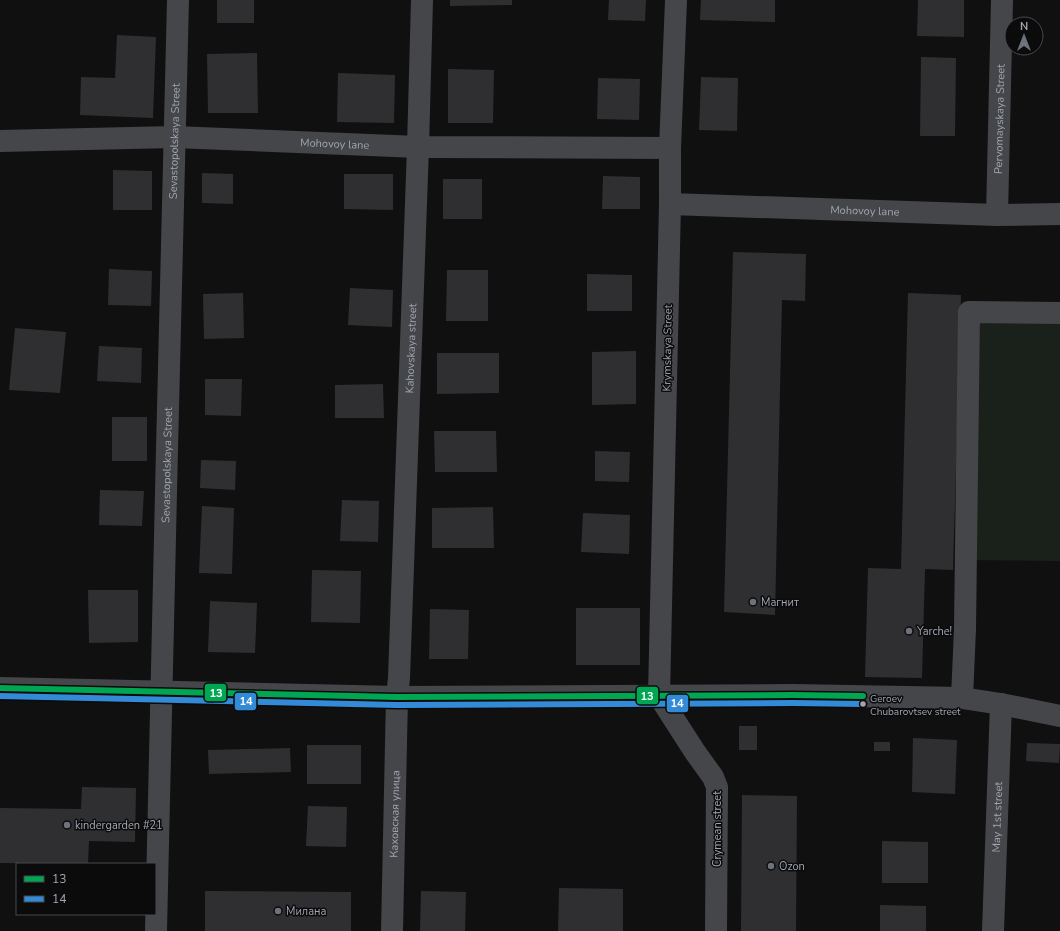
<svg xmlns="http://www.w3.org/2000/svg" width="1060" height="931" viewBox="0 0 1060 931" font-family="'Nunito Sans',sans-serif">
  <style>
    .green { fill: #1a211b }
    .building { fill: #2f2f31 }
    .lines { fill: none; stroke-linecap: round; stroke-linejoin: round }
    .minor { stroke: #454649; stroke-width: 22 }
    .bus-1-casing { stroke: #0b0b0c; stroke-width: 9 }
    .bus-2-casing { stroke: #0b0b0c; stroke-width: 9 }
    .bus-1 { stroke: #00a651; stroke-width: 6 }
    .bus-2 { stroke: #338bd7; stroke-width: 6 }
    .poi-dot { fill: #6e727a; stroke: #0b0b0c; stroke-width: 1.5 }
    .bus-dot { fill: #a1a6b2; stroke: #0b0b0c; stroke-width: 1.5 }
    .labels { text-anchor: middle; stroke-width: 3; stroke-linejoin: round; paint-order: stroke }
    .bus-label { font-size: 10px; fill: #a1a6b2; stroke: #0b0b0c; text-anchor: start }
    .street-label { font-size: 11px; fill: #a1a6b2; stroke: #0b0b0c }
    .poi-label { font-size: 11px; fill: #a1a6b2; stroke: #0b0b0c; text-anchor: start }
    .line-badge { stroke: #0b0b0c; stroke-width: 1.5 }
    .badge-label { font-size: 11px; text-anchor: middle; font-weight: bold; fill: #fff }
  </style>
  <rect width="100%" height="100%" fill="#101011"/>
  <path class="green" d="M 969,312 L 1060,314 L 1060,561 L 966,560 Z"/>
  <path class="building" d="M 217,0 L 254,0 L 254,23 L 217,23 Z
    M 450,0 L 512,0 L 512,5 L 450,6 Z
    M 609,0 L 646,0 L 645,21 L 608,20 Z
    M 701,0 L 775,0 L 775,22 L 700,20 Z
    M 918,0 L 964,0 L 964,37 L 917,36 Z
    M 117,35 L 156,37 L 153,118 L 80,115 L 81,77 L 115,78 Z
    M 257,53 L 258,113 L 208,113 L 207,54 Z
    M 921,57 L 956,58 L 955,136 L 920,136 Z
    M 448,69 L 494,70 L 493,123 L 448,123 Z
    M 338,73 L 395,75 L 394,123 L 337,122 Z
    M 701,77 L 738,78 L 737,131 L 699,130 Z
    M 598,78 L 640,79 L 639,120 L 597,119 Z
    M 113,170 L 152,171 L 152,210 L 113,210 Z
    M 202,173 L 233,174 L 233,204 L 202,203 Z
    M 344,174 L 393,174 L 393,210 L 344,209 Z
    M 603,176 L 640,177 L 640,209 L 602,209 Z
    M 443,179 L 482,179 L 482,219 L 443,219 Z
    M 733,252 L 806,254 L 805,301 L 782,300 L 775,615 L 724,612 Z
    M 109,269 L 152,271 L 151,306 L 108,305 Z
    M 447,270 L 488,270 L 488,321 L 446,321 Z
    M 587,274 L 632,275 L 632,311 L 587,311 Z
    M 350,288 L 393,290 L 392,327 L 348,325 Z
    M 243,293 L 244,338 L 204,339 L 203,294 Z
    M 908,293 L 961,295 L 953,570 L 925,569 L 922,678 L 865,677 L 868,568 L 901,569 Z
    M 15,328 L 66,332 L 60,393 L 9,390 Z
    M 99,346 L 142,348 L 141,383 L 97,381 Z
    M 636,351 L 636,404 L 592,405 L 592,352 Z
    M 437,353 L 499,353 L 499,393 L 437,394 Z
    M 205,379 L 242,379 L 241,416 L 205,415 Z
    M 383,384 L 384,418 L 335,418 L 335,385 Z
    M 112,417 L 147,417 L 147,461 L 112,461 Z
    M 434,431 L 496,431 L 497,472 L 435,472 Z
    M 595,451 L 630,452 L 629,482 L 595,481 Z
    M 201,460 L 236,461 L 235,490 L 200,488 Z
    M 100,490 L 144,491 L 142,526 L 99,525 Z
    M 342,500 L 379,501 L 378,542 L 340,541 Z
    M 202,506 L 234,508 L 232,574 L 199,573 Z
    M 493,507 L 494,548 L 432,548 L 432,508 Z
    M 583,513 L 630,515 L 629,554 L 581,552 Z
    M 312,570 L 361,571 L 360,623 L 311,622 Z
    M 88,590 L 138,590 L 138,642 L 89,643 Z
    M 210,601 L 257,603 L 255,653 L 208,652 Z
    M 576,608 L 640,608 L 640,665 L 576,665 Z
    M 430,609 L 469,610 L 468,659 L 429,659 Z
    M 739,726 L 757,726 L 757,750 L 739,750 Z
    M 913,738 L 957,740 L 955,794 L 912,792 Z
    M 874,742 L 890,742 L 890,751 L 874,751 Z
    M 1027,743 L 1060,744 L 1059,763 L 1026,761 Z
    M 307,745 L 361,745 L 361,784 L 307,784 Z
    M 290,748 L 291,772 L 209,774 L 208,750 Z
    M 82,787 L 136,788 L 135,842 L 89,841 L 88,864 L 0,863 L 0,808 L 81,809 Z
    M 742,795 L 797,796 L 796,931 L 741,931 Z
    M 308,806 L 347,807 L 346,847 L 306,846 Z
    M 882,841 L 928,842 L 928,883 L 882,883 Z
    M 559,888 L 623,889 L 623,931 L 558,931 Z
    M 205,891 L 351,892 L 351,931 L 205,931 Z
    M 421,891 L 466,892 L 465,931 L 420,931 Z
    M 880,905 L 926,906 L 926,931 L 880,931 Z"/>
  <g class="lines">
    <g class="minor">
      <path d="M 676,0 L 670,148 L 670,204 L 659,696 L 695,752 L 713,777 L 717,787 L 716,931"/>
      <path id="s1" d="M 0,141 L 174,137 L 418,147 L 670,148"/>
      <path id="s2" d="M 670,204 L 997,215 L 1060,214"/>
      <path id="s3" d="M 997,215 L 1002,0"/>
      <path d="M 0,688 L 397,697 L 793,695 L 962,698 L 1001,704 L 1060,716"/>
      <path d="M 962,698 L 965,629 L 969,312 L 1060,313"/>
      <path id="s4" d="M 156,931 C 164,621 169,310 178,0"/>
      <path id="s5" d="M 392,931 L 397,697 L 399,678 L 418,147 L 422,0"/>
      <path id="s6" d="M 993,931 L 1001,704"/>
    </g>
    <defs>
      <path id="bus-1" d="M 0,688 L 397,697 L 793,695 L 863,696"/>
      <path id="bus-2" d="M 0,696 L 397,705 L 793,703 L 863,704"/>
    </defs>
    <use href="#bus-1" class="bus-1-casing"/>
    <use href="#bus-2" class="bus-2-casing"/>
    <use href="#bus-1" class="bus-1"/>
    <use href="#bus-2" class="bus-2"/>
  </g>
  <g class="poi-dot">
    <circle cx="753" cy="602" r="4"/>
    <circle cx="909" cy="631" r="4"/>
    <circle cx="67" cy="825" r="4"/>
    <circle cx="771" cy="866" r="4"/>
    <circle cx="278" cy="911" r="4"/>
  </g>
  <circle class="bus-dot" cx="863" cy="704" r="3.5"/>
  <g class="labels">
    <g class="bus-label">
      <text x="870" y="702">Geroev<tspan x="870" dy="13">Chubarovtsev street</tspan></text>
    </g>
    <g class="street-label">
      <text dy="4" stroke="none"><textPath href="#s3" startOffset="96">Pervomayskaya Street</textPath></text>
      <text dy="4" stroke="none"><textPath href="#s4" startOffset="790">Sevastopolskaya Street</textPath></text>
      <text dy="4" stroke="none"><textPath href="#s1" startOffset="335">Mohovoy lane</textPath></text>
      <text dy="4" stroke="none"><textPath href="#s2" startOffset="195">Mohovoy lane</textPath></text>
      <text dy="4" stroke="none"><textPath href="#s5" startOffset="583">Kahovskaya street</textPath></text>
      <text transform="translate(667 348) rotate(-89)" y="4">Krymskaya Street</text>
      <text dy="4" stroke="none"><textPath href="#s4" startOffset="466">Sevastopolskaya Street</textPath></text>
      <text dy="4" stroke="none"><textPath href="#s5" startOffset="117">Каховская улица</textPath></text>
      <text dy="4" stroke="none"><textPath href="#s6" startOffset="114">May 1st street</textPath></text>
      <text transform="translate(717 829) rotate(-90)" y="4">Crymean street</text>
    </g>
    <g class="poi-label">
      <text x="761" y="606">Магнит</text>
      <text x="917" y="635">Yarche!</text>
      <text x="75" y="829">kindergarden #21</text>
      <text x="779" y="870">Ozon</text>
      <text x="286" y="915">Милана</text>
    </g>
  </g>
  <g class="line-badge">
    <rect x="204" y="683" width="23" height="19" rx="4" fill="#00a651"/>
    <rect x="636" y="686" width="23" height="19" rx="4" fill="#00a651"/>
    <rect x="234" y="692" width="23" height="19" rx="4" fill="#338bd7"/>
    <rect x="666" y="694" width="23" height="19" rx="4" fill="#338bd7"/>
  </g>
  <g class="badge-label">
    <text x="216" y="697">13</text>
    <text x="647" y="700">13</text>
    <text x="246" y="705">14</text>
    <text x="677" y="707">14</text>
  </g>
  <rect x="16" y="863" width="140" height="52" fill="#0b0b0c" stroke="#47494e"/>
  <rect x="24" y="876" width="20" height="6" fill="#00a651" stroke="#47494e"/>
  <text x="52" y="883" font-size="12" fill="#a1a6b2">13</text>
  <rect x="24" y="896" width="20" height="6" fill="#338bd7" stroke="#47494e"/>
  <text x="52" y="903" font-size="12" fill="#a1a6b2">14</text>
  <g transform="translate(1024 36)"><circle r="19" fill="#0b0b0c" stroke="#47494e"/>
  <path d="M0-3L7 15L0 10L-7 15Z" fill="#6e727a"/>
  <text y="-6" font-size="11" font-weight="bold" text-anchor="middle" fill="#a1a6b2">N</text>
  </g>
</svg>
